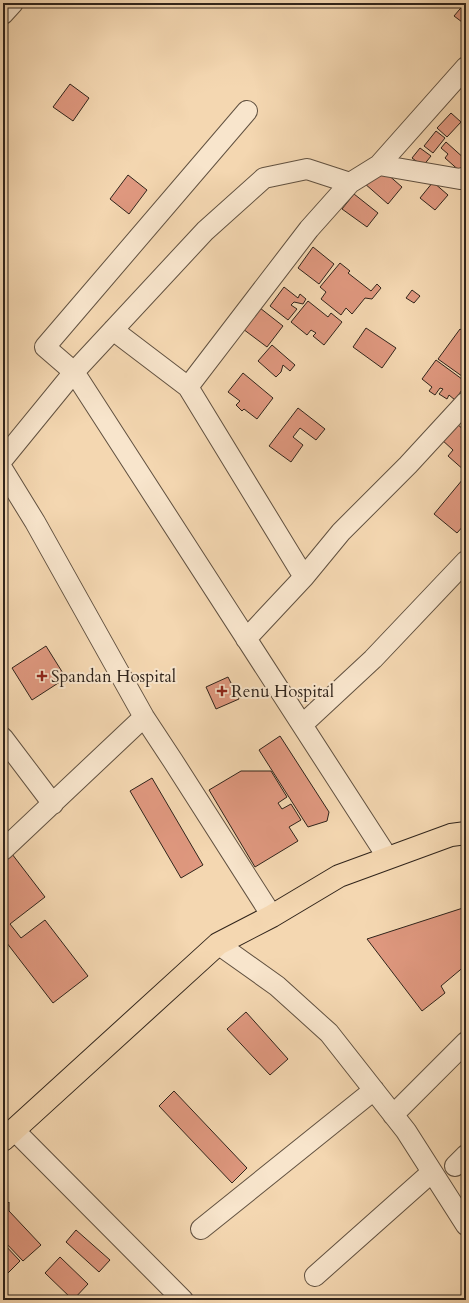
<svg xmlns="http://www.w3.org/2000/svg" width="469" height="1303" viewBox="0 0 469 1303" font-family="Cardo,serif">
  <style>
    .building { fill: #df987f; stroke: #30241b }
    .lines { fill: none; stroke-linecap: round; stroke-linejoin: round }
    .street-casing { stroke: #615140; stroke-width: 22 }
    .highway-casing { stroke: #30241b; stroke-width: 24 }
    .street { stroke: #f8e5cc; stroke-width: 20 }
    .highway { stroke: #f4d7b1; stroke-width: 22 }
    .poi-dot { fill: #8f2418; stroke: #f8e5cc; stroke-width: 1.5 }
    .labels { text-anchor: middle; stroke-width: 4; stroke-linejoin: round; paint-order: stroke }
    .poi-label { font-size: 17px; fill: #30241b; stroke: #f8e5cc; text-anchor: start }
  </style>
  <rect width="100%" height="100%" fill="#f4d7b1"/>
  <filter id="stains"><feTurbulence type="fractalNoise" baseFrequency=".005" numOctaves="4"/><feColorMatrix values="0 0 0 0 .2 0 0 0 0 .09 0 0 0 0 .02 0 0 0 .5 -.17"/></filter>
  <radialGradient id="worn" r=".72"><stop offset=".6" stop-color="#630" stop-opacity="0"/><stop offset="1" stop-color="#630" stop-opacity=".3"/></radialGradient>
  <path class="building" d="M 465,3 L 466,3 L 466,25 L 454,16 Z
    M 70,84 L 89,98 L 73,121 L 53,107 Z
    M 466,112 L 466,128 L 461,124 L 464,120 L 462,118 Z
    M 451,113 L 461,122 L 447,137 L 437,128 Z
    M 436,131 L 445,138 L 433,153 L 424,146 Z
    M 446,142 L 466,160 L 466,169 L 462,173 L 445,158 L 448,154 L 441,148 Z
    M 420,148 L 431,156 L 423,166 L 412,158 Z
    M 378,166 L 402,187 L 388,204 L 364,183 Z
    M 128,175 L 147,190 L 129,214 L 110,199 Z
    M 433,182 L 448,195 L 435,210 L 420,198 Z
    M 354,194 L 378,213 L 367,227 L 342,209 Z
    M 313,247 L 334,264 L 319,284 L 298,268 Z
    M 340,263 L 350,271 L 348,273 L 371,291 L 377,284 L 381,288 L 372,299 L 365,298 L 352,314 L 346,308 L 341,315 L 321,299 L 326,292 L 320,287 Z
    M 284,287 L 298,298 L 300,294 L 306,299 L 303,304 L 294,302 L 291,305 L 297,309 L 288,320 L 270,306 Z
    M 412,290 L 420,296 L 414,303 L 406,298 Z
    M 308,301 L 328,317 L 331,313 L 342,322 L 324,345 L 313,336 L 316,333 L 311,330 L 307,335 L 291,322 Z
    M 260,308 L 283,326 L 267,347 L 243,329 Z
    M 466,320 L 466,329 L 462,326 Z
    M 366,328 L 396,348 L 382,368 L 353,347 Z
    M 460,329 L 466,333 L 466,379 L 438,359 Z
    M 272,345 L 295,365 L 290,371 L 283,365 L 281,372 L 276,377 L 258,361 Z
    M 436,360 L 466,382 L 466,384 L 455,400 L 449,395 L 447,399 L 439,394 L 443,389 L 440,388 L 435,395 L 429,391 L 432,387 L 422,379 Z
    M 243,373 L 273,398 L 257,419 L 244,409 L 242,411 L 236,405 L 240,401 L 228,392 Z
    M 298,408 L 325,429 L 316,440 L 300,428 L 293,437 L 303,445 L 291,462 L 269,446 Z
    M 455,422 L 466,432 L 466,470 L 465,471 L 448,456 L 453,450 L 441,439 Z
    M 463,479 L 466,481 L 466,524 L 465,524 L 457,533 L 434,514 Z
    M 46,646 L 66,678 L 32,700 L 12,668 Z
    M 228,677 L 239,699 L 216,709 L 206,687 Z
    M 280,736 L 329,812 L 327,821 L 308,827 L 259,750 Z
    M 241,771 L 271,771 L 287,797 L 278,803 L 282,809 L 291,804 L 301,820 L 289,827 L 298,841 L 255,867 L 209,790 Z
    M 152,778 L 203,865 L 181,878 L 130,791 Z
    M 12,854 L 45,897 L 10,924 L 21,938 L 45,920 L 88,976 L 53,1003 L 3,938 L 3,861 Z
    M 466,907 L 466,965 L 441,986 L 445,993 L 422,1011 L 367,939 Z
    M 246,1012 L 288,1059 L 270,1075 L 227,1029 Z
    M 174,1091 L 247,1168 L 232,1183 L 159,1106 Z
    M 9,1202 L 9,1211 L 41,1245 L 23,1261 L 3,1240 L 3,1208 Z
    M 76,1230 L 110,1260 L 99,1272 L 66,1242 Z
    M 3,1243 L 20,1261 L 5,1276 L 3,1274 Z
    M 60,1257 L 88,1284 L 73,1300 L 45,1273 Z"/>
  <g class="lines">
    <defs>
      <path id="street" d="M 3,14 L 13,3
        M 247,111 L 45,347 L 74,372 L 388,858
        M 379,165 L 466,67
        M 113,330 L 188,387 L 304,577
        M 188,387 L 309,229 L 350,183 L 379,165 L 460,179 L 466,177
        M 3,459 L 74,372 L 205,231 L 264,178 L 307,169 L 350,183
        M 3,470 L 35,522 L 144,717 L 173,761 L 272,916
        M 246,639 L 304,577 L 341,532 L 408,465 L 466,402
        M 302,725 L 373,659 L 466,561
        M 3,738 L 53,804
        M 3,850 L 144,717
        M 218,944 L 277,986 L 329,1033 L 406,1131 L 466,1225
        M 393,1115 L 466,1042
        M 14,1130 L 183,1300
        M 455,1166 L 466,1155
        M 201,1229 L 374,1090
        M 315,1276 L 432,1172"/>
      <path id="highway" d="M 3,1140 L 218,944 L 272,916 L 339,876 L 451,835 L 466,833"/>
    </defs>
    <use href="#street" class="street-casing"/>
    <use href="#highway" class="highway-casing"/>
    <use href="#street" class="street"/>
    <use href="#highway" class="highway"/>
  </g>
  <g class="poi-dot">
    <path d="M40 670h4v4h4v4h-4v4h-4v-4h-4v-4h4z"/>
    <path d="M220 685h4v4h4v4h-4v4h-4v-4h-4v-4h4z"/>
  </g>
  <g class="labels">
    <g class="poi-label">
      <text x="51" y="682">Spandan Hospital</text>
      <text x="231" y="697">Renu Hospital</text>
    </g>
  </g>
  <rect width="469" height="1303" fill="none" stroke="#f4d7b1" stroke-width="16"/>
  <rect x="4" y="4" width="461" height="1295" fill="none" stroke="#30241b" stroke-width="2"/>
  <rect x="8" y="8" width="453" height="1287" fill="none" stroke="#30241b"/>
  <rect width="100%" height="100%" filter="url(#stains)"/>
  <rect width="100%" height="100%" fill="url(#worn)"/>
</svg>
